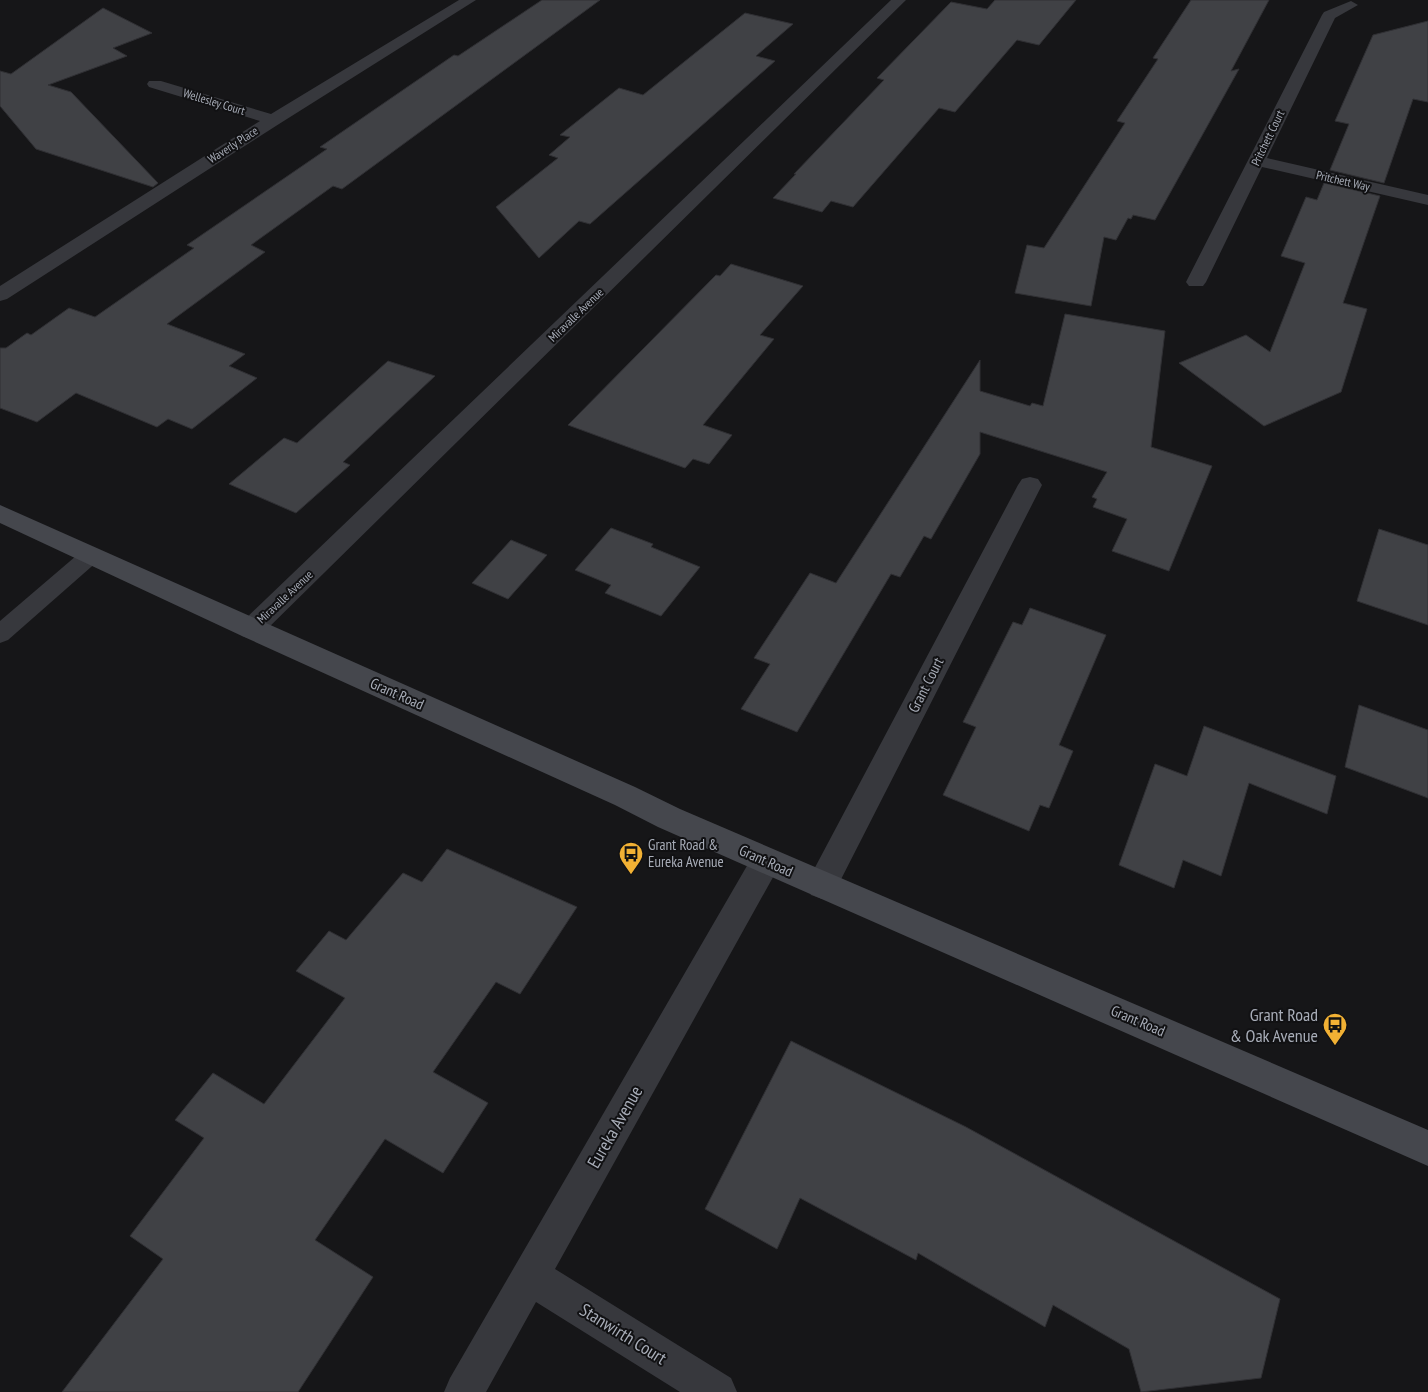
<svg xmlns="http://www.w3.org/2000/svg" width="1428" height="1392" viewBox="0 0 1428 1392" font-family="'PT Sans Narrow',sans-serif">
  <style>
    .building { fill: #404145; stroke: #303034 }
    .lines { fill: none; stroke-linecap: round; stroke-linejoin: round }
    .service { fill: #37383d; fill-rule: evenodd }
    .minor { fill: #37383d; fill-rule: evenodd }
    .secondary { fill: #45474d; fill-rule: evenodd }
    .labels { text-anchor: middle; stroke-width: 4; stroke-linejoin: round; paint-order: stroke }
    .far-street-label { font-size: 12px; fill: #a8adb8; stroke: #111113 }
    .street-label { font-size: 15px; fill: #a8adb8; stroke: #111113 }
    .poi-label { font-size: 15px; fill: #a8adb8; stroke: #111113; text-anchor: start }
    .near-poi-label { font-size: 18px; fill: #a8adb8; stroke: #111113; text-anchor: end }
    .near-street-label { font-size: 18px; fill: #a8adb8; stroke: #111113 }
  </style>
  <rect width="100%" height="100%" fill="#161618"/>
  <path class="building" d="M 542,0 L 600,0 L 342,189 L 333,186 L 251,245 L 265,252 L 167,324 L 245,354 L 229,366 L 257,378 L 192,429 L 168,419 L 157,427 L 76,393 L 37,422 L 0,408 L 0,348 L 6,348 L 27,333 L 31,335 L 69,308 L 95,317 L 194,248 L 187,245 L 327,149 L 320,147 L 454,55 L 458,56 Z
    M 995,0 L 1076,0 L 1039,45 L 1017,40 L 955,112 L 939,108 L 853,207 L 831,201 L 822,212 L 773,198 L 796,174 L 794,174 L 884,80 L 877,78 L 951,2 L 987,9 Z
    M 1191,0 L 1269,0 L 1231,71 L 1239,69 L 1155,220 L 1133,215 L 1131,219 L 1128,218 L 1116,240 L 1104,237 L 1091,306 L 1015,293 L 1027,245 L 1044,248 L 1125,123 L 1117,121 L 1158,59 L 1153,58 Z
    M 103,8 L 152,33 L 113,48 L 127,56 L 48,85 L 71,92 L 158,183 L 153,187 L 36,149 L 0,106 L 0,71 L 11,74 Z
    M 745,13 L 793,24 L 756,56 L 775,61 L 590,224 L 579,221 L 539,258 L 496,207 L 558,158 L 549,155 L 570,137 L 560,135 L 619,88 L 643,95 Z
    M 1428,21 L 1428,102 L 1413,99 L 1384,183 L 1330,170 L 1349,124 L 1335,121 L 1373,35 Z
    M 1324,183 L 1380,196 L 1343,303 L 1367,309 L 1341,392 L 1264,426 L 1179,363 L 1246,335 L 1270,352 L 1305,263 L 1281,256 L 1306,197 L 1317,200 Z
    M 731,264 L 803,286 L 760,335 L 774,339 L 703,425 L 732,435 L 709,464 L 693,459 L 685,468 L 568,425 L 716,275 L 720,276 Z
    M 1065,314 L 1165,331 L 1151,447 L 1212,466 L 1169,571 L 1112,551 L 1127,519 L 1093,507 L 1097,499 L 1092,497 L 1107,472 L 980,432 L 980,454 L 931,539 L 924,536 L 900,577 L 891,574 L 797,732 L 741,709 L 770,664 L 754,658 L 810,573 L 836,583 L 980,360 L 980,391 L 1030,406 L 1032,403 L 1043,406 Z
    M 388,361 L 435,376 L 343,462 L 350,465 L 296,513 L 229,484 L 284,438 L 297,443 Z
    M 611,528 L 653,544 L 651,547 L 700,567 L 661,616 L 605,593 L 611,585 L 575,570 Z
    M 1379,529 L 1428,545 L 1428,625 L 1357,601 Z
    M 511,540 L 547,555 L 508,599 L 472,583 Z
    M 1030,608 L 1106,635 L 1059,745 L 1073,751 L 1049,808 L 1040,805 L 1029,831 L 943,795 L 976,727 L 963,722 L 1013,622 L 1022,625 Z
    M 1359,705 L 1428,730 L 1428,798 L 1345,767 Z
    M 1204,726 L 1336,776 L 1327,814 L 1249,783 L 1221,876 L 1183,860 L 1174,888 L 1119,865 L 1155,764 L 1187,776 Z
    M 447,849 L 577,907 L 520,994 L 496,982 L 433,1072 L 488,1103 L 443,1173 L 385,1139 L 315,1240 L 373,1277 L 298,1392 L 62,1392 L 163,1259 L 130,1236 L 204,1138 L 175,1120 L 213,1073 L 264,1104 L 345,998 L 296,971 L 329,931 L 346,940 L 403,873 L 422,882 Z
    M 791,1041 L 966,1127 L 1280,1299 L 1261,1378 L 1141,1392 L 1129,1349 L 1053,1305 L 1045,1327 L 918,1253 L 916,1260 L 800,1198 L 777,1249 L 705,1209 Z"/>
  <g class="lines">
    <path class="service" d="M 91,547 L 99,550 L 102,555 L 99,560 L 8,640 L 0,643 L 0,621 L 83,550 Z"/>
    <path class="minor" d="M 459,0 L 476,0 L 279,124 L 7,299 L 0,301 L 0,286 L 260,121 L 149,87 L 147,84 L 149,81 L 161,81 L 271,114 Z
      M 891,0 L 906,0 L 260,636 L 251,639 L 242,636 L 238,629 L 242,622 Z
      M 1351,1 L 1358,5 L 1335,18 L 1267,158 L 1428,195 L 1428,205 L 1262,167 L 1206,282 L 1203,286 L 1189,286 L 1186,282 L 1322,15 L 1324,12 Z
      M 1030,477 L 1038,479 L 1042,485 L 833,895 L 822,899 L 811,895 L 806,885 L 811,875 L 1018,485 L 1022,479 Z
      M 766,848 L 777,852 L 781,861 L 777,870 L 555,1269 L 731,1378 L 737,1392 L 680,1392 L 536,1302 L 486,1392 L 444,1392 L 450,1378 L 755,852 Z"/>
    <path class="secondary" d="M 0,505 L 635,787 L 680,809 L 1428,1130 L 1428,1166 L 658,827 L 615,805 L 242,636 L 0,523 Z"/>
  </g>
  <defs>
    <symbol id="bus-pin" viewBox="-11 -11 22 30"><path d="M0 17L-7.5 6A9.5 9.5 0 1 1 7.5 6Z" fill="#f2b134" stroke="#111113"/><path d="M-5-6H5V4H4V6H2V4H-2V6H-4V4H-5ZM-3.5-4V0h7V-4ZM-3.5 1.2v1.5H-2V1.2ZM2 1.2v1.5H3.5V1.2Z" fill="#111"/></symbol>
  </defs>
  <g fill-rule="evenodd">
    <use href="#bus-pin" x="617" y="840" width="28" height="38"/>
    <use href="#bus-pin" x="1321" y="1011" width="28" height="38"/>
  </g>
  <g class="labels">
    <g class="far-street-label">
      <text transform="translate(214 102) rotate(17)" y="4">Wellesley Court</text>
      <text transform="translate(1268 138) rotate(-64)" y="4">Pritchett Court</text>
      <text transform="translate(233 145) rotate(-33)" y="4">Waverly Place</text>
      <text transform="translate(1343 181) rotate(13)" y="4">Pritchett Way</text>
      <text transform="translate(576 315) rotate(-44)" y="4">Miravalle Avenue</text>
      <text transform="translate(285 597) rotate(-43)" y="4">Miravalle Avenue</text>
    </g>
    <g class="street-label">
      <text transform="translate(926 685) rotate(-63)" y="5">Grant Court</text>
      <text transform="translate(397 694) rotate(24)" y="5">Grant Road</text>
      <text transform="translate(766 861) rotate(24)" y="5">Grant Road</text>
      <text transform="translate(1138 1021) rotate(23)" y="5">Grant Road</text>
    </g>
    <g class="poi-label">
      <text x="648" y="850">Grant Road &amp;<tspan x="648" dy="17">Eureka Avenue</tspan></text>
    </g>
    <g class="near-poi-label">
      <text x="1318" y="1021">Grant Road<tspan x="1318" dy="21">&amp; Oak Avenue</tspan></text>
    </g>
    <g class="near-street-label">
      <text transform="translate(615 1127) rotate(-60)" y="6">Eureka Avenue</text>
      <text transform="translate(623 1334) rotate(32)" y="6">Stanwirth Court</text>
    </g>
  </g>
</svg>
